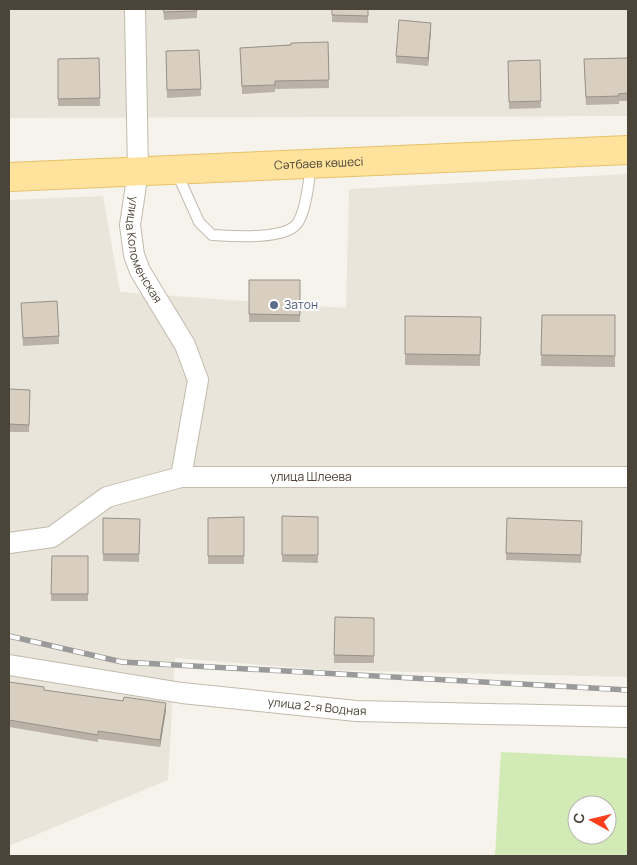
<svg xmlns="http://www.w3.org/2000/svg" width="637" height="865" viewBox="0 0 637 865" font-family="Manrope,sans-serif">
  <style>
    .residential { fill: #eae5da }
    .green { fill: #d2eab5; fill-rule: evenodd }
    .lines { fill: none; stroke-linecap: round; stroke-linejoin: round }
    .service-casing { stroke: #c2bbae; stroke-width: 12 }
    .minor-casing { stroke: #c2bbae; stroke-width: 22 }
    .primary-casing { stroke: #e6c16a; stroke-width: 30 }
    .service { stroke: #fff; stroke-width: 10 }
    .minor { stroke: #fff; stroke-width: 20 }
    .primary { stroke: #ffe39c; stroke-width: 28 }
    .rail-casing { stroke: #9a9a9a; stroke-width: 5.5 }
    .rail { stroke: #fff; stroke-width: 4; stroke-dasharray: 11; stroke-linecap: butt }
    .wall { fill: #bab2a6 }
    .shaded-wall { fill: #979187 }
    .building { fill: #d8cfc1; stroke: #979187 }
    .service-dot { fill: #5c6f8a; stroke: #fff; stroke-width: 2 }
    .labels { text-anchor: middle; stroke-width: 4; stroke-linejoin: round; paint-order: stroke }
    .street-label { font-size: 12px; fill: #4b4439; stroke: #fff }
    .service-label { font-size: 12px; fill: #4e5e75; stroke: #fff; text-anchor: start }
  </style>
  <rect width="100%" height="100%" fill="#f6f3ec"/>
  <path class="residential" d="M 9,9 L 628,9 L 628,116 L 9,118 Z
    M 628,174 L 628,677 L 325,670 L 175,658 L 168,780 L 9,846 L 9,200 L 103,196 L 120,292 L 346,308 L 349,189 Z"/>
  <path class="green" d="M 501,752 L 628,758 L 628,856 L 495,856 ZM 577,805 L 607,805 L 607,835 L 577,835 Z"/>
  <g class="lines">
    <defs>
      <path id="service" d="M 176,171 L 199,222 L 212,235 C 233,236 281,240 296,225 C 306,214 309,180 311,165"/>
      <g id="minor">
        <path id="s1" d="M 135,9 L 138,172 L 130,225 L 134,255 L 140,271 L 185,345 L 198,380 L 181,477"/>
        <path id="s2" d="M 9,543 L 52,537 L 107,497 L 181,477 L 628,477"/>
        <path id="s3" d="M 9,665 L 182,693 L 356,711 L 628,717"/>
      </g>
      <g id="primary">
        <path id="s4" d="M 9,177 L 628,150"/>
      </g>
    </defs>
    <use href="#service" class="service-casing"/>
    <use href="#minor" class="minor-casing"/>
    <use href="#primary" class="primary-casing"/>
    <use href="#service" class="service"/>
    <use href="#minor" class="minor"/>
    <use href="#primary" class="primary"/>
    <defs>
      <path id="rail" d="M 9,636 L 122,662 L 628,690"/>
    </defs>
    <use href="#rail" class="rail-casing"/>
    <use href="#rail" class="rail"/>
  </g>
  <path class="wall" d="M 57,9 L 91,9 L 57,10 Z
    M 163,9 L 197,9 L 197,18 L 164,20 Z
    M 332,9 L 368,9 L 368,23 L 332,22 Z
    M 431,30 L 428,66 L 396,63 L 396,56 Z
    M 328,42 L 329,88 L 275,89 L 275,92 L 242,94 L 240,48 Z
    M 199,50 L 201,96 L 167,98 L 166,51 Z
    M 99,58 L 100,106 L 58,106 L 58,59 Z
    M 628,58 L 628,101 L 619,101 L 619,104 L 586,105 L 584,66 Z
    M 540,60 L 541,108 L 509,109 L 508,61 Z
    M 249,280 L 300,280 L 300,322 L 249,322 Z
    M 21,303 L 59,336 L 59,344 L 23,346 Z
    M 542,315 L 615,315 L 615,367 L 541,366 Z
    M 405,316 L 481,317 L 480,366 L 405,365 Z
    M 9,389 L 30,390 L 29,432 L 9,432 Z
    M 282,516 L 318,517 L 318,563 L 282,562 Z
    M 244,517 L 244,564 L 208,564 L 208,518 Z
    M 103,518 L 140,519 L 139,562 L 103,561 Z
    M 507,518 L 582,521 L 581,563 L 506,560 Z
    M 52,556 L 88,556 L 88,601 L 51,601 Z
    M 335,617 L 374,618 L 374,663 L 334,663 Z
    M 9,682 L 44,690 L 166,710 L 160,747 L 98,739 L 98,742 L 9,727 Z"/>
  <path class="shaded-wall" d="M 431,23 L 431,30 L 428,66 L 428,58 Z
    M 166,703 L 166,710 L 160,747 L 160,740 Z"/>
  <path class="building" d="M 163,9 L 197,9 L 197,11 L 164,12 Z
    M 332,9 L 368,9 L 368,16 L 332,15 Z
    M 399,20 L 431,23 L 428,58 L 396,56 Z
    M 328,42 L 329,80 L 275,81 L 275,85 L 242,86 L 240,48 L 291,45 L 291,43 Z
    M 199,50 L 201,89 L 167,90 L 166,51 Z
    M 99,58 L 100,98 L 58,99 L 58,59 Z
    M 628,58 L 628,93 L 618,94 L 619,96 L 586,97 L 584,59 Z
    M 540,60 L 541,101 L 509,102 L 508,61 Z
    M 249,280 L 300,280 L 300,315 L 249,314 Z
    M 57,301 L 59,336 L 23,338 L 21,303 Z
    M 542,315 L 615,315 L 615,356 L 541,355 Z
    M 405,316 L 481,317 L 480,355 L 405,354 Z
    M 9,389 L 30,390 L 29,425 L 9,424 Z
    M 282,516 L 318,517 L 318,555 L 282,555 Z
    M 244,517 L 244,556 L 208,556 L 208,518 Z
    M 103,518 L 140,519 L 139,554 L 103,554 Z
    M 507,518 L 582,521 L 581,555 L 506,553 Z
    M 52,556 L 88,556 L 88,594 L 51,594 Z
    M 335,617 L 374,618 L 374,656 L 334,655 Z
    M 9,682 L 44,687 L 44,690 L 123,701 L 124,697 L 166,703 L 160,740 L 98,731 L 98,735 L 9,720 Z"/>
  <circle class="service-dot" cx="274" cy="305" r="5"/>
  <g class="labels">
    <g class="street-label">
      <text dy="4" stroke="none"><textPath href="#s4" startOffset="310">Сәтбаев көшесі</textPath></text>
      <text dy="4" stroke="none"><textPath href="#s1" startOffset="244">улица Коломенская</textPath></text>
      <text dy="4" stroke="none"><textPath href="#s2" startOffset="318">улица Шлеева</textPath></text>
      <text dy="4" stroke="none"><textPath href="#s3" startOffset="311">улица 2-я Водная</textPath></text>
    </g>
    <g class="service-label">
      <text x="284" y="309">Затон</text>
    </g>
  </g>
  <rect width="637" height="865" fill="none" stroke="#4b4439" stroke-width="20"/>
  <g transform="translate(592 820) rotate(278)"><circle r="24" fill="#ffffff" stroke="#b7b4b0"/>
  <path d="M0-4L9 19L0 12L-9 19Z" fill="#fc3f1d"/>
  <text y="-8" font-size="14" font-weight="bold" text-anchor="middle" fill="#4b4439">С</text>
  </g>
</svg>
